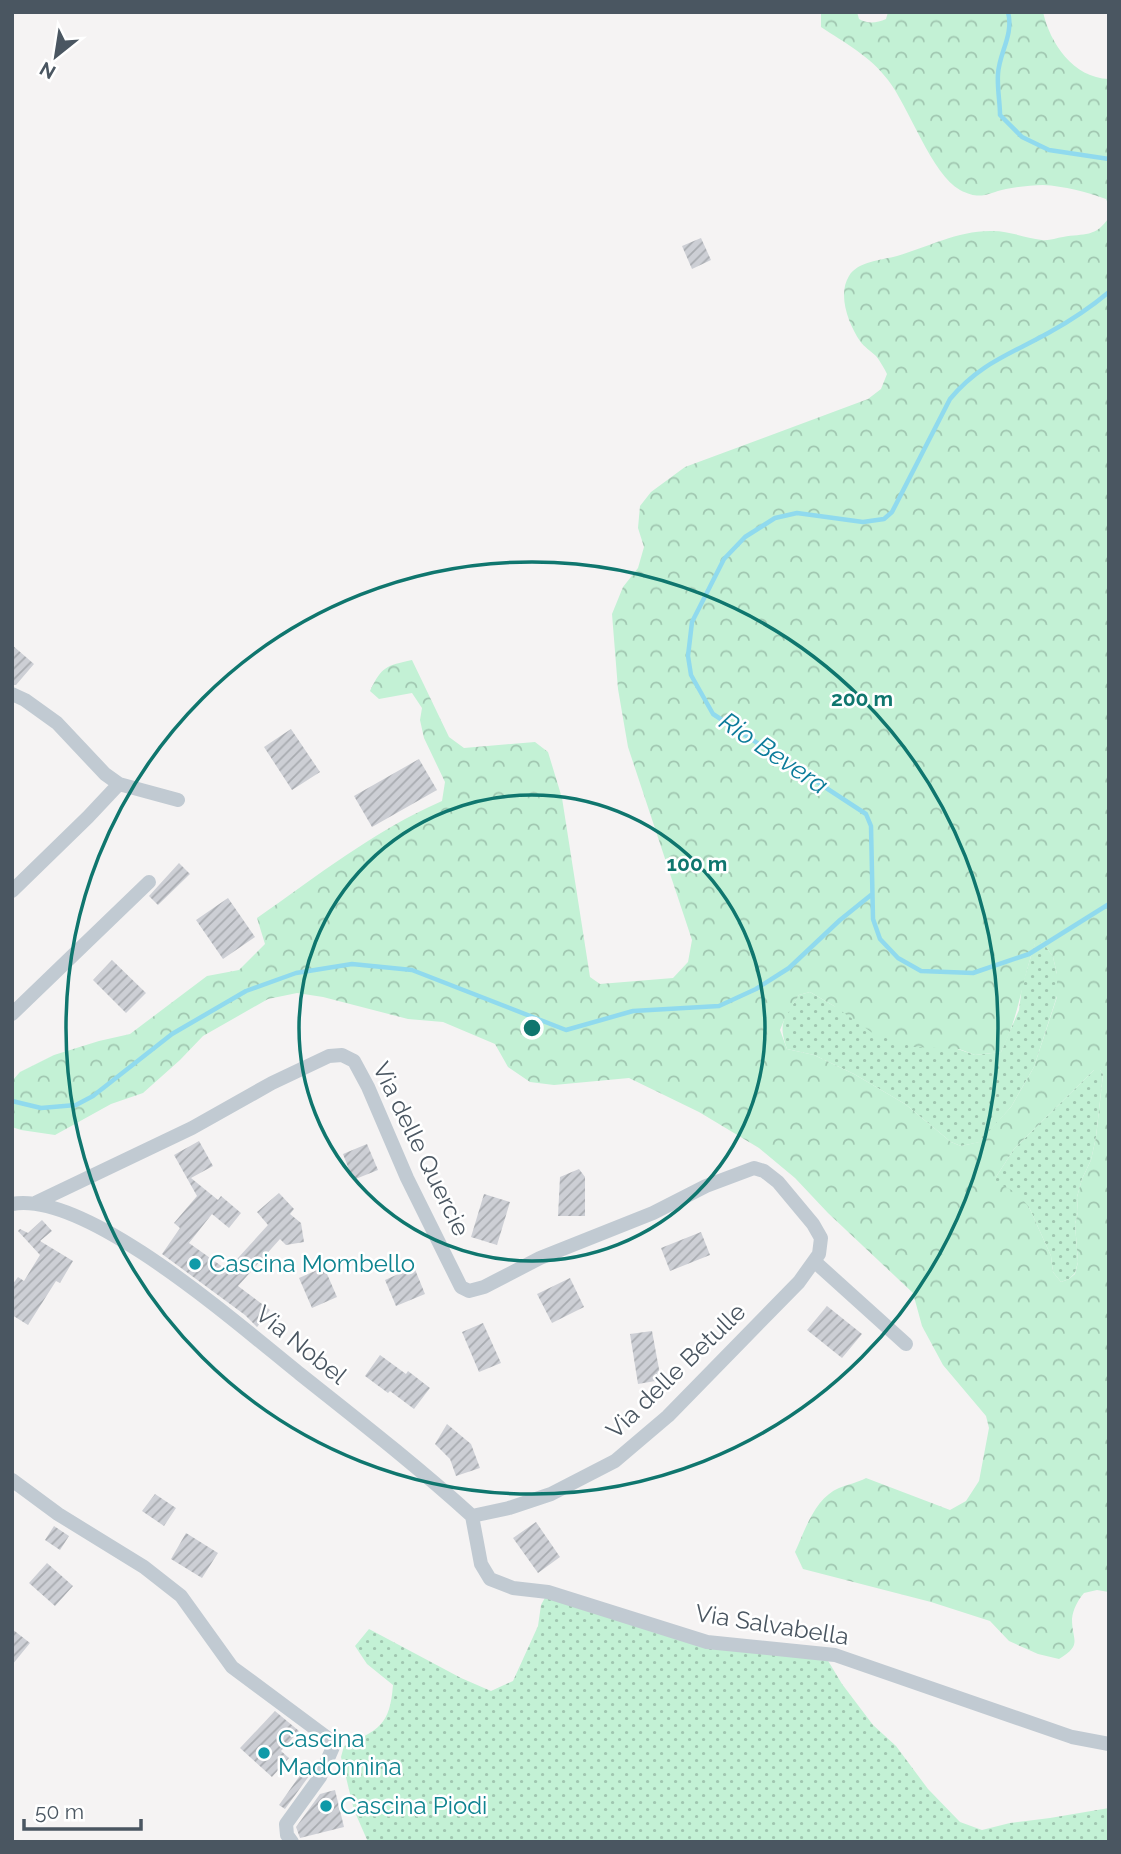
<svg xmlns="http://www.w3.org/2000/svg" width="1121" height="1854" viewBox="0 0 1121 1854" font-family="Raleway,sans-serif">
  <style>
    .grass { fill: url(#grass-dots) }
    .forest { fill: url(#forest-crowns); fill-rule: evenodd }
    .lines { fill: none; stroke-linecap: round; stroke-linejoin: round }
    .stream { stroke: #90daee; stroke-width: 4.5 }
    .building { fill: url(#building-hatch) }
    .street { stroke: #c1cad2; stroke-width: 14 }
    .ring { fill: none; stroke: #0f766e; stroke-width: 3.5 }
    .culture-dot { fill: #0f9aa8; stroke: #fff; stroke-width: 2.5 }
    .labels { text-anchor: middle; stroke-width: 5; stroke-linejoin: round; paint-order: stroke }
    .street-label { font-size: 24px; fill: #4a5661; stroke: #fff }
    .culture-label { font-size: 24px; fill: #0d838f; stroke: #fff; text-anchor: start }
    .water-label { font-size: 26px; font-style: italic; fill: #0c7c9b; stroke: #fff }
    .centre { fill: #0f766e; stroke: #fff; stroke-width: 3.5 }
    .ring-label { font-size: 21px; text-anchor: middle; font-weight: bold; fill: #0f766e; stroke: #fff; stroke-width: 5; stroke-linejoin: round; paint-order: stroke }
  </style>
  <defs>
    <pattern id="grass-dots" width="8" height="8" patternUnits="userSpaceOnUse" patternTransform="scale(1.75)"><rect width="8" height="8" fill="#c3f1d5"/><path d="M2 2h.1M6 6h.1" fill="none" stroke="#a0c6b0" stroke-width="1.8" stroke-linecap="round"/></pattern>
    <pattern id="forest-crowns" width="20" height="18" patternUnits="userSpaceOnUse" patternTransform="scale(1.75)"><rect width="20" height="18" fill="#c3f1d5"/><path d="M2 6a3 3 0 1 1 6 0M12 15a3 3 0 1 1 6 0" fill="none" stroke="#a0c6b0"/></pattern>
    <pattern id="building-hatch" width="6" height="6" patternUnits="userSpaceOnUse" patternTransform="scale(1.75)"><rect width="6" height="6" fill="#cdcfd5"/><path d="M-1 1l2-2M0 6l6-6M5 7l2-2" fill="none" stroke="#a8abb0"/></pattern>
  </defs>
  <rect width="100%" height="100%" fill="#f5f3f3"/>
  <path class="grass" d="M 1043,942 L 1053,957 L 1057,974 L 1057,996 L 1034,1067 L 1011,1107 L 980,1142 L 961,1146 L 951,1142 L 905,1104 L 854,1074 L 814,1055 L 787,1049 C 777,1021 785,1018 799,995 L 810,992 L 834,1006 L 975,1055 L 1001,1052 L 1019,1010 L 1022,986 L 1035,943 Z
    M 1094,1070 L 1100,1070 L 1103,1074 L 1096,1137 L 1091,1160 L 1082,1179 L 1077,1197 L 1078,1212 L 1075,1224 L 1078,1262 L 1075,1273 L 1069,1279 L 1061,1282 L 1053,1272 L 1051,1256 L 1029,1207 L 996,1182 L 996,1177 L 1014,1149 Z
    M 548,1592 L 707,1642 L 824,1654 L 842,1684 L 873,1725 L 896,1746 L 928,1789 L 960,1822 L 982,1830 L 1010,1823 L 1050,1818 L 1109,1808 L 1109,1842 L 368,1842 L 354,1810 L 341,1757 L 344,1746 C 379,1730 390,1725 393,1685 L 367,1664 L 355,1646 L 369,1629 L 461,1678 L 491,1691 L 513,1681 L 538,1626 L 541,1605 Z"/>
  <path class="forest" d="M 821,12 L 857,12 L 859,19 C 867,24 877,23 886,19 L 888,12 L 1043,12 C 1050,43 1073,78 1109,79 L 1109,206 L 1106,199 C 1087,192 1064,186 1043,185 C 1032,185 1017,187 1006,189 C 987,193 981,201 960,190 C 932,175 909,107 888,80 C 870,56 845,43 821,27 Z
    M 1109,217 L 1109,1592 L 1097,1590 L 1084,1593 C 1078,1600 1073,1609 1072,1619 C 1072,1641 1083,1644 1059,1659 L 1038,1654 L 1009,1641 L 990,1621 L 931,1602 L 803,1569 L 795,1552 C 805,1530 815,1498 839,1488 C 848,1484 857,1483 866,1478 L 950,1510 L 966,1501 L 979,1481 L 989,1428 L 986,1416 L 943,1365 L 922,1326 L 913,1293 L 828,1213 L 795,1178 L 759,1148 L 699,1112 L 629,1078 L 554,1085 L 530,1082 L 508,1067 L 495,1044 L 443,1022 L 408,1019 L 323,997 L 297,993 L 268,999 L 203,1036 L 180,1060 L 143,1093 L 111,1104 L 55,1135 L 21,1130 L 12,1127 L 12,1081 L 20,1072 L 54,1055 L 99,1041 L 130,1034 L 207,976 L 239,970 L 265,944 L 257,918 C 316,877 375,830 442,801 L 445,782 L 424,738 L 420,720 L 422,708 L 412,693 L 379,699 L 370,691 C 382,666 386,666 412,660 L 449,737 L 464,748 L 535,742 L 548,752 L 562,798 L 590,977 L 600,984 L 673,978 L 688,962 L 692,940 L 628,747 L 618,689 L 612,614 L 623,587 L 638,568 L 644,547 L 638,528 L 640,506 L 651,492 L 685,467 L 868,399 L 881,389 L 887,374 C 884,368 880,361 876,356 C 871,351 864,347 860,341 C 849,325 837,295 849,276 C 858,261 882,260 897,256 C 928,247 957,231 990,231 C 1007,230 1025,238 1042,240 C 1049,241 1056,238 1063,237 C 1084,233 1096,238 1109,217 ZM 1043,942 L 1053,957 L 1057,974 L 1057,997 L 1034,1067 L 1011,1107 L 979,1142 L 961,1146 L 951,1142 L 905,1104 L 854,1074 L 814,1055 L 787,1049 L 780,1030 L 785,1018 L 799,995 L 810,992 L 834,1006 L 874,1034 L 914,1047 L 959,1049 L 975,1055 L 1001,1052 C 1019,1017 1022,980 1035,944 ZM 1094,1070 L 1100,1070 L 1103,1074 L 1096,1137 L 1091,1160 L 1082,1179 L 1077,1197 L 1078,1212 L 1075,1224 L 1078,1262 L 1075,1274 L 1069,1279 L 1061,1282 L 1053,1272 L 1051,1256 L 1029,1207 L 1017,1193 L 996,1182 L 996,1177 L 1014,1149 Z"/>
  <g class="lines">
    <path class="stream" d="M 1008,12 C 1014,35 999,53 998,74 C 997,88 1000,102 1000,115 L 1022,137 L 1049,150 L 1109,159
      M 1109,292 C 1091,307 1070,321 1050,332 C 1011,354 980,363 950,399 L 892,512 L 884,519 L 863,522 L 797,513 L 775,518 L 745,537 L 724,559 L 692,622 L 688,656 L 691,675 L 713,714 L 866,814 L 871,826 L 873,919 L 880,939 L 898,958 L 921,971 L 973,973 L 1029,954 L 1109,904
      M 12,1101 L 41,1108 L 76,1105 L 93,1096 L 172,1034 L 246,991 L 296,973 L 352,964 L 412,970 L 566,1030 L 633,1011 L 719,1006 L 756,989 L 789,968 L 840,920 L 871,895"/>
  </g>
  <path class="building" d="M 701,238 L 711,260 L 692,269 L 682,246 Z
    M 12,645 L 34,664 L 16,685 L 12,685 Z
    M 291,729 L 320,772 L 292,790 L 264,747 Z
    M 419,759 L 437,790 L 372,827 L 354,796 Z
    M 179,863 L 190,874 L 158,905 L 149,896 Z
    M 228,898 L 255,937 L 223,959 L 196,920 Z
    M 112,960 L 146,993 L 126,1013 L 93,980 Z
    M 199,1141 L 213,1166 L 191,1178 L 218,1200 L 221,1196 L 241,1213 L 229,1228 L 212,1214 L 189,1243 L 227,1270 L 268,1225 L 257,1212 L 279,1193 L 294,1209 L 290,1214 L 301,1223 L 304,1242 L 286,1245 L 280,1239 L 238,1286 L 270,1310 L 257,1327 L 245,1315 L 162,1254 L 180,1228 L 174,1223 L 197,1196 L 174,1155 Z
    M 367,1144 L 378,1170 L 353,1180 L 343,1154 Z
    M 579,1169 L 585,1177 L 585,1216 L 558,1216 L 560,1177 Z
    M 484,1194 L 510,1202 L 497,1245 L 471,1237 Z
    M 42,1220 L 52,1231 L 40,1241 L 73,1261 L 60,1283 L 56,1281 L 28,1325 L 12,1315 L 12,1285 L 18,1277 L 24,1281 L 40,1255 L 18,1231 L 20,1229 L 28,1233 Z
    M 701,1232 L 710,1255 L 670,1271 L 661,1248 Z
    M 324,1267 L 337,1297 L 312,1308 L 299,1278 Z
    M 414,1267 L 425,1294 L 396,1306 L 385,1280 Z
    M 570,1278 L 584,1307 L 552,1323 L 537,1294 Z
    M 827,1306 L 862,1334 L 842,1358 L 807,1330 Z
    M 483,1323 L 501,1363 L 479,1372 L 462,1332 Z
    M 652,1331 L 661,1380 L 638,1384 L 630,1334 Z
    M 380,1355 L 406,1374 L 408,1371 L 430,1388 L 414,1409 L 390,1391 L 388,1393 L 365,1376 Z
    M 447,1424 L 471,1444 L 480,1468 L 456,1476 L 450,1459 L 435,1444 Z
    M 155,1494 L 176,1508 L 164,1526 L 142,1511 Z
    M 536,1522 L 560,1557 L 538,1573 L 513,1538 Z
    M 54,1526 L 69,1536 L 60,1550 L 45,1540 Z
    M 186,1533 L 218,1553 L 202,1578 L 171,1559 Z
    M 47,1563 L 73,1586 L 55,1606 L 29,1583 Z
    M 12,1629 L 30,1643 L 12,1665 Z
    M 275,1711 L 299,1731 L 281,1751 L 289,1758 L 272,1777 L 240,1748 Z
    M 303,1771 L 309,1776 L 285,1809 L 279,1805 Z
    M 335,1790 L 344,1827 L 300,1838 L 296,1827 L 320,1794 Z"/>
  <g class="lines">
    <path class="street" d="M 12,694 L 25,700 L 57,723 L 105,774 L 119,784 L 178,800
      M 12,891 L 88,817 L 119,784
      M 12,1014 L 149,882
      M 37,1202 L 192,1128 L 272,1083 L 329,1056 L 342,1055 L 354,1061 L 368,1087 L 407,1178 L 461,1287 L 469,1291 L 484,1287 L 540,1258 L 653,1213 L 706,1186 L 754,1168 L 764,1171 L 778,1182 L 813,1224 L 821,1238 L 819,1254 L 799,1282 L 668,1416 L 615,1461 L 551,1494 L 509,1508 L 472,1516
      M 12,1204 C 87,1190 241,1327 300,1374 C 358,1420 417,1466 472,1516
      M 814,1261 L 906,1344
      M 12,1480 L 58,1514 L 144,1567 L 181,1596 L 232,1667 L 329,1739 L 333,1747 L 320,1777 L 286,1824 L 287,1835 L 292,1842
      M 472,1516 L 481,1564 L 490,1579 L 513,1588 L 548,1592 L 707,1642 L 835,1655 L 1072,1737 L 1109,1744"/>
  </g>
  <g class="ring">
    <circle cx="532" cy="1028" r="233"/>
    <circle cx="532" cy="1028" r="466"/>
  </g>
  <g class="culture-dot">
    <circle cx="195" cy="1264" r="7"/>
    <circle cx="264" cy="1753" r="7"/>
    <circle cx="326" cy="1806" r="7"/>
  </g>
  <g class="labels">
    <g class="street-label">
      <text transform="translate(421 1149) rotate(64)" y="8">Via delle Quercie</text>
      <text transform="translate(301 1345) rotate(39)" y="8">Via Nobel</text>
      <text transform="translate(676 1371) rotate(-44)" y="8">Via delle Betulle</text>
      <text transform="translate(772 1625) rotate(9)" y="8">Via Salvabella</text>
    </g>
    <g class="culture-label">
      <text x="209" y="1272">Cascina Mombello</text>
      <text x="278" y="1747">Cascina<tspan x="278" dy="28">Madonnina</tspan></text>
      <text x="340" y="1814">Cascina Piodi</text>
    </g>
    <g class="water-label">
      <text transform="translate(774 753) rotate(34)" y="9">Rio Bevera</text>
    </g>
  </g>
  <circle cx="532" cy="1028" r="10" class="centre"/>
  <g class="ring-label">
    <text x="862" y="706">200 m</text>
    <text x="697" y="871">100 m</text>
  </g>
  <rect width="1121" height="1854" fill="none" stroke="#4a5661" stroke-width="28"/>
  <g transform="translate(56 56) rotate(210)" stroke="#ffffff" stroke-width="5" paint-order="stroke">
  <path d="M0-5L12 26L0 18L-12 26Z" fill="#4a5661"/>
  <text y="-10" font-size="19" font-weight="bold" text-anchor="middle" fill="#4a5661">N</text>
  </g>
  <path d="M24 1819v10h117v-10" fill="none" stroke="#4a5661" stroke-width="3.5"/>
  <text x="35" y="1819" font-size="21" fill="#4a5661" stroke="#ffffff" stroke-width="5" paint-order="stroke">50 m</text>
</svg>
